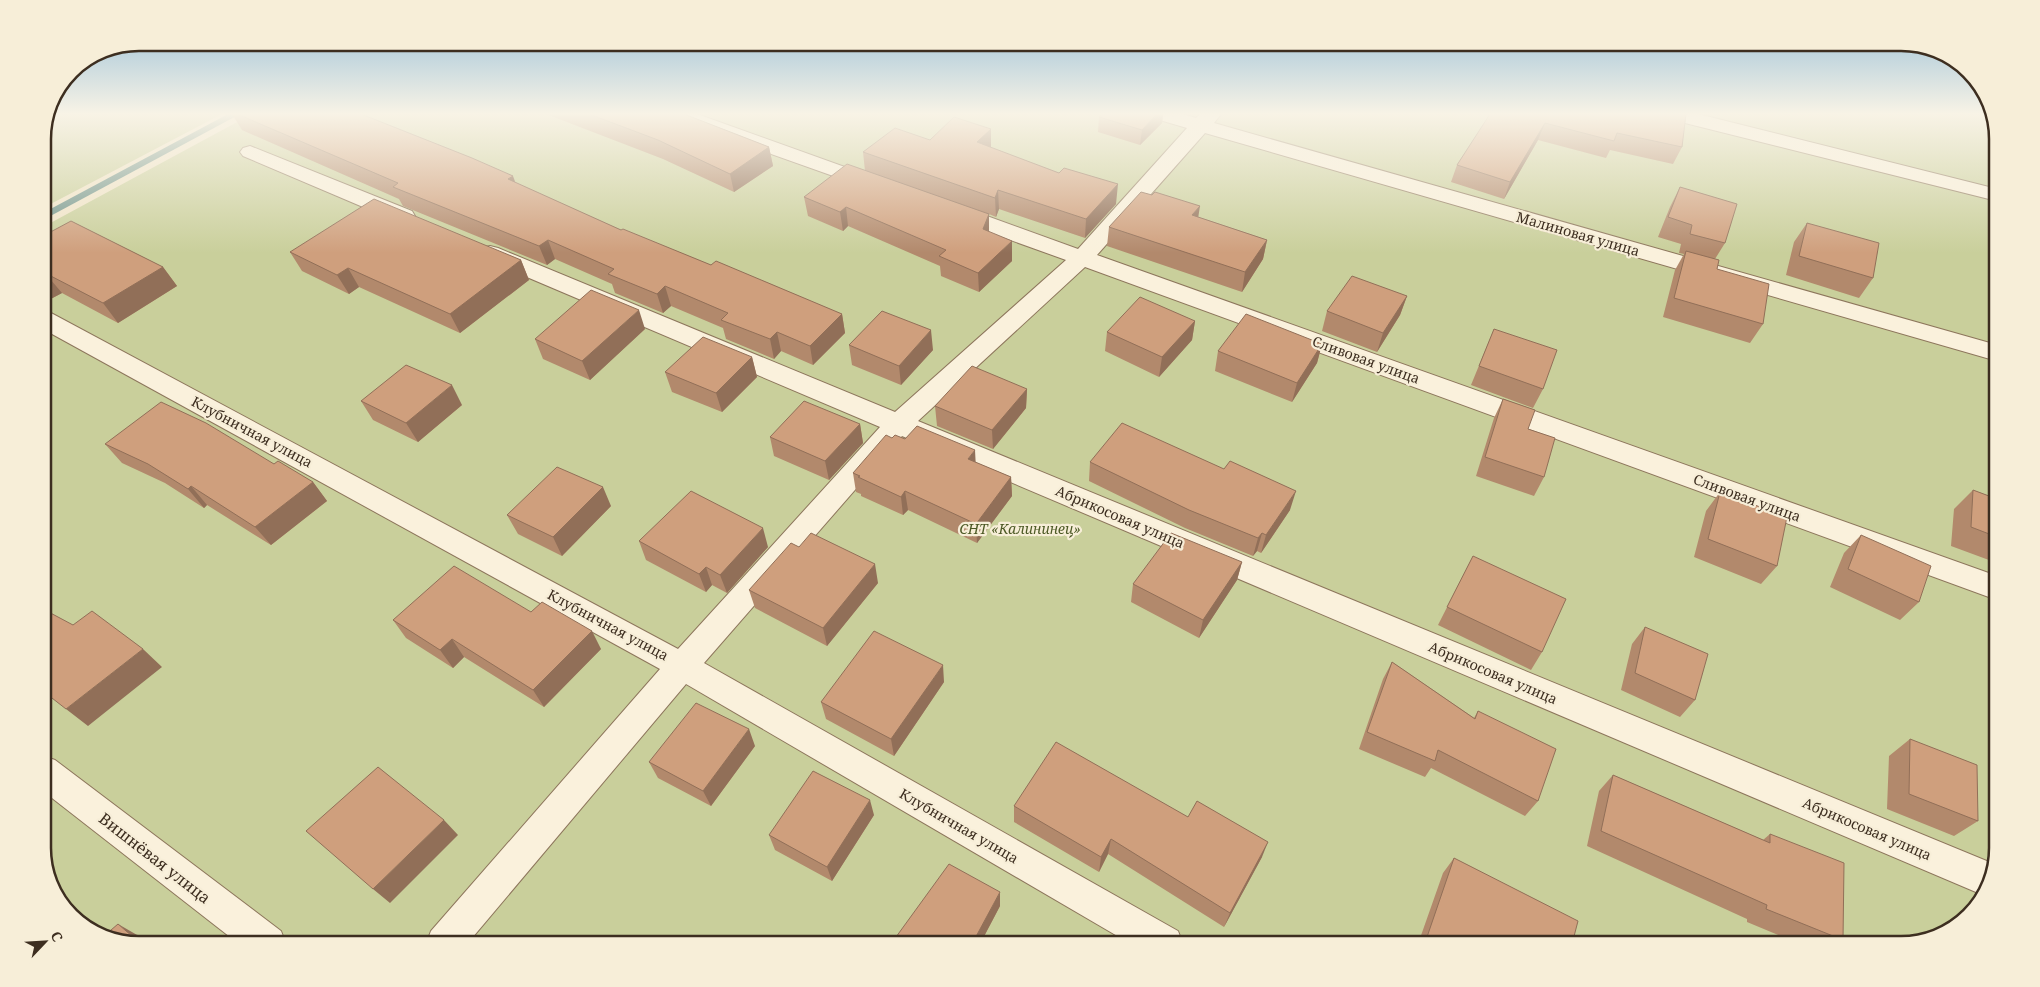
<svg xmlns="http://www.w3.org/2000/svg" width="2040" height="987" viewBox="0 0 2040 987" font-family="'Noto Serif',serif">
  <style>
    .green { fill: #c9cf9b }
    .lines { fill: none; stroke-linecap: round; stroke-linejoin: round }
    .stream { fill: #6f938a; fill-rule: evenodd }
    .minor-casing { stroke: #8d765c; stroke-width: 2 }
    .minor { fill: #faf1dc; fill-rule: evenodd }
    .wall { fill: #b2896c }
    .shaded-wall { fill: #916f58 }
    .building { fill: #cf9f7d; stroke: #916f58 }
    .labels { text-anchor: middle; stroke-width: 4.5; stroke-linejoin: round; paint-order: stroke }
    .street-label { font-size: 14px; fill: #3d2e20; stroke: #f7eed8 }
    .park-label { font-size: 14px; font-style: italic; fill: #4d5a26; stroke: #f7eed8 }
    .near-street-label { font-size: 16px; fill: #3d2e20; stroke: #f7eed8 }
    .rim { fill: none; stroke: #3d2e20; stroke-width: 2.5 }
  </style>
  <rect width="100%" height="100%" fill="#f0e4c8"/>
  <path class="green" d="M 47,114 L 222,114 L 43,208 L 43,134 Z
    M 252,114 L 1991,114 L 1997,134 L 1997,847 L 1988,890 L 1954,928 L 1901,944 L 140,944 L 97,935 L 59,902 L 43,854 L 43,227 Z"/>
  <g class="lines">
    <path class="stream" d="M 228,114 L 240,114 L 43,220 L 43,213 Z"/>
    <defs>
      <path id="minor" d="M 667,114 L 697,114 L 881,180 L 885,184 L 881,188 L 874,190 L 867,188 L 670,118 Z
        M 1150,114 L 1183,114 L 1196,118 L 1200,114 L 1221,114 L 1214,123 L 1997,345 L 1997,361 L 1205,133 L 1097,255 L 1997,576 L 1997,600 L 1085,267 L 918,421 L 1994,864 L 1988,890 L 1983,895 L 902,436 L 704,663 L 1178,931 L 1183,944 L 1131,944 L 686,684 L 467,944 L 426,944 L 431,931 L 660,669 L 43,329 L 43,311 L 51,313 L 678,649 L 880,427 L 482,258 L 479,253 L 482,248 L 490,246 L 498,248 L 895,412 L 1066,260 L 946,217 L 943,212 L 946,207 L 954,205 L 962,207 L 1078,249 L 1187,128 L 1153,118 Z
        M 1662,114 L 1698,114 L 1997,189 L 1997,201 L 1665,118 Z
        M 250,146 L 412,211 L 415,216 L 412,221 L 404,223 L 396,221 L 243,156 L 240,152 L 243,148 Z
        M 43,756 L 55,760 L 281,931 L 286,944 L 239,944 L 43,791 Z"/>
    </defs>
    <use href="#minor" class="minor-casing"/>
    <use href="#minor" class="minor"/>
  </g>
  <path class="wall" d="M 232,114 L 361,114 L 515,183 L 621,230 L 711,265 L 842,314 L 845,333 L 813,365 L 781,351 L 774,359 L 726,339 L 723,328 L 671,306 L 663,313 L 615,293 L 612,284 L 555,259 L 547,265 L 403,206 L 399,199 L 242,130 Z
    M 546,114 L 684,114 L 769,147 L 773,166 L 734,192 L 663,159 Z
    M 1102,114 L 1163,114 L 1162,123 L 1140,145 L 1098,132 L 1099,117 Z
    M 1490,114 L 1686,114 L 1682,147 L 1673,164 L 1610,150 L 1606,158 L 1538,140 L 1504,199 L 1451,182 L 1457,165 Z
    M 991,129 L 991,148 L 1116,204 L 1085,238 L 999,209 L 996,217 L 989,214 L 989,231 L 1012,261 L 979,292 L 941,276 L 940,266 L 848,226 L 843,231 L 808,216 L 804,197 L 865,171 L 863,152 Z
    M 1680,187 L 1725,243 L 1715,259 L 1717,269 L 1763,324 L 1750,343 L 1663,317 L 1675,270 L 1684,254 L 1679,253 L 1681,244 L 1658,237 L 1670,207 Z
    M 1198,217 L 1267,240 L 1263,259 L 1242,292 L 1107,246 L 1109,227 Z
    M 1807,223 L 1873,278 L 1859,298 L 1786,275 L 1794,242 Z
    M 43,236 L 163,267 L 177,286 L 118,323 L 62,293 L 43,303 Z
    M 290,252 L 521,260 L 529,280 L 460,333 L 359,287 L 349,294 L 302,271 Z
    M 1407,296 L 1400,315 L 1377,352 L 1322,331 L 1327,311 Z
    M 1195,321 L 1192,340 L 1159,377 L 1105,351 L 1107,332 Z
    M 645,329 L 590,380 L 543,359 L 535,339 Z
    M 1494,329 L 1543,389 L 1533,408 L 1471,385 Z
    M 1322,344 L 1317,363 L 1292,402 L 1215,371 L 1218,351 Z
    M 849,345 L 933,350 L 901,385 L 852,365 Z
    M 752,357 L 757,377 L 722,412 L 672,392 L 665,372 Z
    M 1027,389 L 1026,408 L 993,449 L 937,426 L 935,406 Z
    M 1503,399 L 1528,429 L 1544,477 L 1534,496 L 1476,476 L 1494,418 Z
    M 361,401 L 462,405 L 418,442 L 373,420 Z
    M 860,424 L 863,443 L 829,480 L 774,456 L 770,437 Z
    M 892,438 L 905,439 L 975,462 L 1011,477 L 1012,496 L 977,543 L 908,510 L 903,515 L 861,496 L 861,494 L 856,492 L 853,473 Z
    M 105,444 L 274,464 L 313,482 L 327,501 L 271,545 L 207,505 L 204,508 L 165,483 L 122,463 Z
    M 1090,462 L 1290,510 L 1261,553 L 1257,551 L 1253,556 L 1185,528 L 1089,481 Z
    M 1973,490 L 1997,499 L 1997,563 L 1951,546 L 1954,509 Z
    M 1720,492 L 1777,566 L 1761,584 L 1694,557 L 1706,511 Z
    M 611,506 L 562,556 L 518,534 L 507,515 Z
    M 1861,535 L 1919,602 L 1900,620 L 1830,587 L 1844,553 Z
    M 639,541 L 768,547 L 727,593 L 712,585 L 706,592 L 646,560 Z
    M 799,547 L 878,583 L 827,646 L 755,608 L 749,590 Z
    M 1473,556 L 1542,652 L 1531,670 L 1438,625 Z
    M 1242,562 L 1237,580 L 1199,638 L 1131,602 L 1133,584 Z
    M 531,612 L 601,649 L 544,707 L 464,657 L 453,668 L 406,638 L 393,620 Z
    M 1645,627 L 1695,700 L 1680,717 L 1621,690 L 1632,644 Z
    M 1392,662 L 1474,718 L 1478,711 L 1538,801 L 1525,816 L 1431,768 L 1425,777 L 1359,749 L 1383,679 Z
    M 944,682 L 894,756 L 826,719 L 821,702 Z
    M 1910,739 L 1978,821 L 1954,836 L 1887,809 L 1889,756 Z
    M 755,746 L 711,806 L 658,778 L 649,762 Z
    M 1613,775 L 1763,840 L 1770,834 L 1843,940 L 1835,944 L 1800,944 L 1747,922 L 1747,919 L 1587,846 L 1599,791 Z
    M 1014,806 L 1188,817 L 1262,857 L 1224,927 L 1108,854 L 1099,872 L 1014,822 Z
    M 874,815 L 832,881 L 775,850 L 769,835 Z
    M 1454,858 L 1572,944 L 1418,944 L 1443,873 Z
    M 1000,906 L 980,944 L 898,944 L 896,937 Z"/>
  <path class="shaded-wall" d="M 1157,114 L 1163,114 L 1162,123 L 1140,145 L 1142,130 Z
    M 1545,123 L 1538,140 L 1504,199 L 1510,182 Z
    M 991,129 L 991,148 L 977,142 Z
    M 769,147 L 773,166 L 734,192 L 730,174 Z
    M 513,176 L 520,195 L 508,179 Z
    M 1118,184 L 1116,204 L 1085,238 L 1086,219 Z
    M 998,190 L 999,209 L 996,217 L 995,198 Z
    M 1200,206 L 1197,225 L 1192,215 Z
    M 846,207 L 848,226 L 843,231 L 840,212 Z
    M 989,214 L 989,233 L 983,229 Z
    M 548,240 L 555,259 L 547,265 L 539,246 Z
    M 1267,240 L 1263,259 L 1242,292 L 1245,272 Z
    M 1012,241 L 1012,261 L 979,292 L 978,273 Z
    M 521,260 L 529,280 L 460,333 L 450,314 Z
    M 163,267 L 177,286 L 118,323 L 103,303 Z
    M 348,268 L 359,287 L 349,294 L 337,275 Z
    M 45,273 L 62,293 L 43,303 L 43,275 Z
    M 665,286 L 671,306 L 663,313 L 657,294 Z
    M 1407,296 L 1400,315 L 1377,352 L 1383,333 Z
    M 639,310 L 645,329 L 590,380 L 582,361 Z
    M 842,314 L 845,333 L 813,365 L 810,346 Z
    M 1195,321 L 1192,340 L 1159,377 L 1162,357 Z
    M 931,330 L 933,350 L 901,385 L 899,366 Z
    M 777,332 L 781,351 L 774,359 L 770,339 Z
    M 1322,344 L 1317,363 L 1292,402 L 1297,383 Z
    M 752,357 L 757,377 L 722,412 L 716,393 Z
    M 452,385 L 462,405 L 418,442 L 406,423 Z
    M 1027,389 L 1026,408 L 993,449 L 992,430 Z
    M 860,424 L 863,443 L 829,480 L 825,461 Z
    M 975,450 L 976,469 L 968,459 Z
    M 1011,477 L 1012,496 L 977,543 L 976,524 Z
    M 313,482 L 327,501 L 271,545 L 255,527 Z
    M 191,486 L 207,505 L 204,508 L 188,489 Z
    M 603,487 L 611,506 L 562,556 L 553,537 Z
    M 905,491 L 908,510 L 903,515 L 901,497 Z
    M 1296,491 L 1290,510 L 1261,553 L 1266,535 Z
    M 763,528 L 768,547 L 727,593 L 720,575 Z
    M 1262,533 L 1257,551 L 1253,556 L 1258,538 Z
    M 1242,562 L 1237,580 L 1199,638 L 1203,620 Z
    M 875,564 L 878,583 L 827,646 L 823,628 Z
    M 706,567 L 712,585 L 706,592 L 699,574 Z
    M 592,631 L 601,649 L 544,707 L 533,690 Z
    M 452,639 L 464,657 L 453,668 L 440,650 Z
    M 143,649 L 162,667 L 88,726 L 66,709 Z
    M 943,665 L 944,682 L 894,756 L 891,739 Z
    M 749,729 L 755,746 L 711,806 L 703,791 Z
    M 870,800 L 874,815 L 832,881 L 827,867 Z
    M 444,820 L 458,835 L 390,903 L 373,889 Z
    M 1111,839 L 1108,854 L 1099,872 L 1101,857 Z
    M 1268,842 L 1262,857 L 1224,927 L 1230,913 Z
    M 1000,892 L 1000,906 L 980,944 L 972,944 Z
    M 118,924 L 151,943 L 153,944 L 141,944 Z"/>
  <path class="building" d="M 237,114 L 361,114 L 472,158 L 513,176 L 508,179 L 621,230 L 623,229 L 711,265 L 716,261 L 842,314 L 810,346 L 777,332 L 770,339 L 721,320 L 728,313 L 665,286 L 657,294 L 608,274 L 614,269 L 548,240 L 539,246 L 393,187 L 398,183 Z
    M 589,114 L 684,114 L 769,147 L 730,174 L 658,140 Z
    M 1102,114 L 1157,114 L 1142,130 L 1099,117 Z
    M 1490,114 L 1686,114 L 1682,147 L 1617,133 L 1614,141 L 1545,123 L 1510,182 L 1457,165 Z
    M 954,117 L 991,129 L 977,142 L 1059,173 L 1064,168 L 1118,184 L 1086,219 L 998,190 L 995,198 L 863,152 L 895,128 L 930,140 Z
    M 847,164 L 989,214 L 983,229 L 1012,241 L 978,273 L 939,256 L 946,250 L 846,207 L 840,212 L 804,197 Z
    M 1680,187 L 1737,204 L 1725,243 L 1690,234 L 1692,225 L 1668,217 Z
    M 1141,192 L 1152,195 L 1155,192 L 1200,206 L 1192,215 L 1267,240 L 1245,272 L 1109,227 Z
    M 374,199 L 521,260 L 450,314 L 348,268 L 337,275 L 290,252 Z
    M 71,221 L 163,267 L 103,303 L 45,273 L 43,275 L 43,236 Z
    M 1807,223 L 1879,243 L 1873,278 L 1799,256 Z
    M 1686,251 L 1719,260 L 1717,269 L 1769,284 L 1763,324 L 1674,298 Z
    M 1352,276 L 1407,296 L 1383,333 L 1327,311 Z
    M 591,290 L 639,310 L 582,361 L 535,339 Z
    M 1140,297 L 1195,321 L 1162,357 L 1107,332 Z
    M 882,311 L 931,330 L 899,366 L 849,345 Z
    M 1246,314 L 1322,344 L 1297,383 L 1218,351 Z
    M 1494,329 L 1557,350 L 1543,389 L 1479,366 Z
    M 703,337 L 752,357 L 716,393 L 665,372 Z
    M 406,365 L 452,385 L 406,423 L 361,401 Z
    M 972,366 L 1027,389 L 992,430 L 935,406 Z
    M 1503,399 L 1535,410 L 1528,429 L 1555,438 L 1544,477 L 1485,457 Z
    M 804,401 L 860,424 L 825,461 L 770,437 Z
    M 161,402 L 206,423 L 274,464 L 278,461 L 313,482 L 255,527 L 191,486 L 188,489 L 148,464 L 105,444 Z
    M 1122,423 L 1224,469 L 1230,461 L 1296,491 L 1266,535 L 1262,533 L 1258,538 L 1189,510 L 1090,462 Z
    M 917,426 L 975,450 L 968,459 L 1011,477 L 976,524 L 905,491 L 901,497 L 858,477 L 860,476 L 853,473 L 886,435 L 892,438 L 895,435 L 905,439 Z
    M 557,467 L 603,487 L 553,537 L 507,515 Z
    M 1973,490 L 1997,499 L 1997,537 L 1971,527 Z
    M 691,491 L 763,528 L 720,575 L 706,567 L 699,574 L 639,541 Z
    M 1720,492 L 1787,517 L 1777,566 L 1708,539 Z
    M 811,533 L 875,564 L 823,628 L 749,590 L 791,543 L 799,547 Z
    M 1171,533 L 1242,562 L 1203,620 L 1133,584 Z
    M 1861,535 L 1931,566 L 1919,602 L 1848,569 Z
    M 1473,556 L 1566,599 L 1542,652 L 1447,607 Z
    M 454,566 L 531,612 L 542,602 L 592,631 L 533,690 L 452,639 L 440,650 L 393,620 Z
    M 43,609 L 73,625 L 92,611 L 143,649 L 66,709 L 43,691 Z
    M 1645,627 L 1708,654 L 1695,700 L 1635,673 Z
    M 874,631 L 943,665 L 891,739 L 821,702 Z
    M 1392,662 L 1475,719 L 1478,711 L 1556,749 L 1538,801 L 1438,750 L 1435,761 L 1367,732 Z
    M 696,703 L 749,729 L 703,791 L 649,762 Z
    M 1910,739 L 1977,765 L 1978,821 L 1909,794 Z
    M 1056,742 L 1188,817 L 1197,801 L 1268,842 L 1230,913 L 1111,839 L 1101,857 L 1014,806 Z
    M 378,767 L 444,820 L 373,889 L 306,831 Z
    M 813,771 L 870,800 L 827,867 L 769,835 Z
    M 1613,775 L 1770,843 L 1770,834 L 1844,863 L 1843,940 L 1766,909 L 1767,905 L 1601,831 Z
    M 1454,858 L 1578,921 L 1572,944 L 1440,944 L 1427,937 Z
    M 949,864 L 1000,892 L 972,944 L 907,944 L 896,937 Z
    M 118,924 L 141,944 L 104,936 Z"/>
  <linearGradient id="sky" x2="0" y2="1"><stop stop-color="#8fbad6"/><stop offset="0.45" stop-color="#f8f3e6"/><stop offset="1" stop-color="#f8f3e6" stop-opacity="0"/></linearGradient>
  <rect width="2040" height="253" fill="url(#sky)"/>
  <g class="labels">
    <g class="street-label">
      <text transform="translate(1578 234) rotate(16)" y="5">Малиновая улица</text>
      <text transform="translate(1366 360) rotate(20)" y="5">Сливовая улица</text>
      <text transform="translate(252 432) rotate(28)" y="5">Клубничная улица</text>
      <text transform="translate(1747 498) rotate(20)" y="5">Сливовая улица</text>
      <text transform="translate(1120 517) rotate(23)" y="5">Абрикосовая улица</text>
      <text transform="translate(608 625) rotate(28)" y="5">Клубничная улица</text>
      <text transform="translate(1493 673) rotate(23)" y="5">Абрикосовая улица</text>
      <text transform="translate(959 826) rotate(30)" y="5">Клубничная улица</text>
      <text transform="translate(1867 829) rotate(23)" y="5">Абрикосовая улица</text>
    </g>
    <g class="park-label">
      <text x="1020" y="534">СНТ «Калининец»</text>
    </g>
    <g class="near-street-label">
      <text transform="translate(155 858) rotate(38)" y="6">Вишнёвая улица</text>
    </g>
  </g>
  <path d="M0 0H2040V987H0ZM139 51H1901A88 88 0 0 1 1989 139V848A88 88 0 0 1 1901 936H139A88 88 0 0 1 51 848V139A88 88 0 0 1 139 51Z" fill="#f7eed8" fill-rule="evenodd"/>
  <path class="rim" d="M139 51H1901A88 88 0 0 1 1989 139V848A88 88 0 0 1 1901 936H139A88 88 0 0 1 51 848V139A88 88 0 0 1 139 51Z"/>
  <g transform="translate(45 942) rotate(65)" stroke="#f7eed8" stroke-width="4" paint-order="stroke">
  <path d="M0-4L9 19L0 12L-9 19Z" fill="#3d2e20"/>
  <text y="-8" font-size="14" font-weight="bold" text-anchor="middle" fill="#3d2e20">С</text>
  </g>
</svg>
